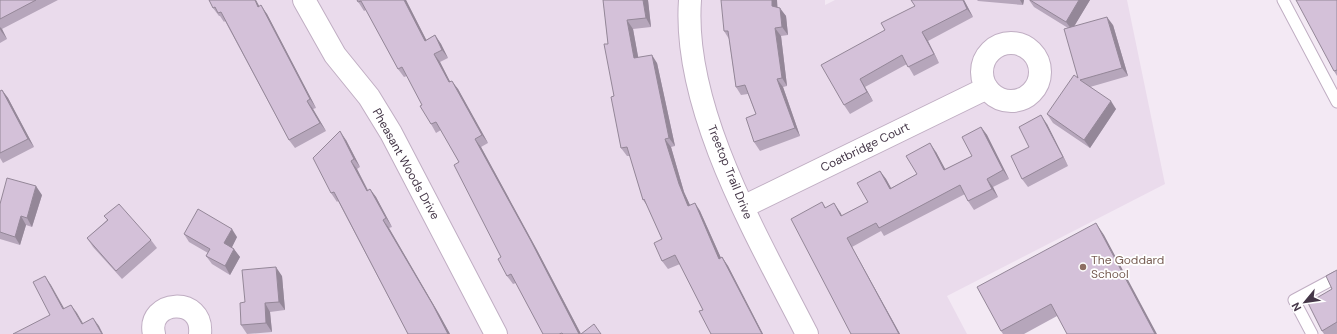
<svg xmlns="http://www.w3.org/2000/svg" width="1337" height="334" viewBox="0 0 1337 334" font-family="'DM Sans',sans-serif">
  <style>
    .residential { fill: #eadbec }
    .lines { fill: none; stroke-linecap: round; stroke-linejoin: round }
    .lane-casing { stroke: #c0aec3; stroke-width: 13 }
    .street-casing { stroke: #c0aec3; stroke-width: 24 }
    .lane { stroke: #fff; stroke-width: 11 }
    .street { stroke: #fff; stroke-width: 22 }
    .wall { fill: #b6a6bb }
    .shaded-wall { fill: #948798 }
    .building { fill: #d4c1d9; stroke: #948798 }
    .education-dot { fill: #8d6e63; stroke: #fff; stroke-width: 1.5 }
    .labels { text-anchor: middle; stroke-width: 3.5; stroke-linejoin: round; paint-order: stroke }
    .street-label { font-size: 12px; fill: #453748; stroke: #fff }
    .education-label { font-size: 12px; fill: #785e54; stroke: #fff; text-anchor: start }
  </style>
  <rect width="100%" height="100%" fill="#f3e9f4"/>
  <path class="residential" d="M 0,0 L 825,0 L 825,5 L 835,0 L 1127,0 L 1165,184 L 947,296 L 967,334 L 0,334 Z"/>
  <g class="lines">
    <defs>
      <path id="lane" d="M 1283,0 L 1337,102
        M 1312,334 L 1294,300 L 1337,277"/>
      <path id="street" d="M 304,0 L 335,55 L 369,97 L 391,133 L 496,334
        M 690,0 C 682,109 758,238 807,334
        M982 72a29 29 0 1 1 58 0a29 29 0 1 1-58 0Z
        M 743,207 L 987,88
        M 154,334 C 146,300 204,295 200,334"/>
    </defs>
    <use href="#lane" class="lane-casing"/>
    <use href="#street" class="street-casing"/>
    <use href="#lane" class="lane"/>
    <use href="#street" class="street"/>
  </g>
  <path class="wall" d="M 0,0 L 58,0 L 2,29 L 7,39 L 0,43 Z
    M 209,0 L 259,6 L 267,14 L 316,108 L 313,109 L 326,131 L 295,148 L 289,140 L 225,21 L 224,22 L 220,16 L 219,16 L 213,8 Z
    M 357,0 L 406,0 L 426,40 L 435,35 L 441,44 L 448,58 L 440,62 L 450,82 L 458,89 L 488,143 L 481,147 L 537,250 L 581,334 L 543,334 L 516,283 L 513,284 L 507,276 L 501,257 L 459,162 L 441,130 L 436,133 L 431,124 L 422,105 L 407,76 L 404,77 L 398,69 L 366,10 L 364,11 Z
    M 603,0 L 648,0 L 651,27 L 633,29 L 638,57 L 657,63 L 675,146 L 671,147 L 684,192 L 690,205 L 695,203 L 700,211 L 721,258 L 722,257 L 728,266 L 763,334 L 711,334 L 703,310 L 680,264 L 668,269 L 662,261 L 662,239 L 648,207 L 643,200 L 630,156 L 627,156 L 621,148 L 614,96 Z
    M 777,0 L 777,7 L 786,16 L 788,35 L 781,36 L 787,86 L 783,87 L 800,136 L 760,151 L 754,142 L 756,114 L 748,94 L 741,95 L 736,87 L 729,39 L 724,31 Z
    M 964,0 L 973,17 L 928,41 L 939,63 L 914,76 L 907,64 L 865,87 L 873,101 L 850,114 L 844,105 L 885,30 L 915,6 Z
    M 977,0 L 1024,0 L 1023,5 L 978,1 Z
    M 1029,0 L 1090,0 L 1074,26 L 1113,25 L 1128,76 L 1090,87 L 1116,109 L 1090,148 L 1053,123 L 1047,114 L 1078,78 L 1068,28 L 1034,7 Z
    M 1337,0 L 1337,76 L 1334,71 Z
    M 2,90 L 8,98 L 34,147 L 3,163 L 0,158 L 0,91 Z
    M 1047,124 L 1068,166 L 1028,187 L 1022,179 L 1029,147 Z
    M 981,127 L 987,135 L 1009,179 L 993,187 L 998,197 L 974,210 L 968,201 L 965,194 L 884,236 L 881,231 L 852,247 L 900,334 L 851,334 L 822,202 L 826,208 L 840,212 L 842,216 L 868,202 L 880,171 L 886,179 L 891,188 L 917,174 L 936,152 L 945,169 L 972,156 Z
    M 346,140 L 360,167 L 357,169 L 368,190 L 370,189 L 376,197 L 392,227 L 389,228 L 439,314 L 450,334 L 408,334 L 338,201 L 337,202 L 331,193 Z
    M 42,195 L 32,227 L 26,225 L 20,245 L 0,239 L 0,204 Z
    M 104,216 L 151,240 L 157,248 L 122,279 L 93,247 L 87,238 L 107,220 Z
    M 184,234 L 237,237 L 232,247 L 240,257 L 230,275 L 212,264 L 206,256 L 208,253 L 189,242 Z
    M 1104,235 L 1057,316 L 1024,334 L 1003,334 L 1001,331 Z
    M 1337,270 L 1337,334 L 1324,334 L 1322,331 Z
    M 282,276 L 285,310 L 270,312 L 272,332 L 247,334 L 241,325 L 245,302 Z"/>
  <path class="shaded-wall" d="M 255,0 L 256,0 L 264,15 L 258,7 Z
    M 404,0 L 406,0 L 431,49 L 425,41 Z
    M 643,0 L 648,0 L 651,27 L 646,18 Z
    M 772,0 L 777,0 L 778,14 L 772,6 Z
    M 963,0 L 964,0 L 973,17 L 967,9 Z
    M 1020,0 L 1024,0 L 1023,5 Z
    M 1079,0 L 1090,0 L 1072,30 L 1066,22 Z
    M 261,5 L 267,14 L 316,108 L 310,99 Z
    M 780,8 L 786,16 L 788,35 L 782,27 Z
    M 1107,17 L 1113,25 L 1128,76 L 1122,68 Z
    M 627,20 L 633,29 L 640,67 L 634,58 Z
    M 0,27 L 2,29 L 7,39 L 1,31 L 0,29 Z
    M 775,28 L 781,36 L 787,86 L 782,78 Z
    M 922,32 L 928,41 L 939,63 L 934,54 Z
    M 435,35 L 441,44 L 448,58 L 442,50 Z
    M 434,54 L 440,62 L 455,91 L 449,82 Z
    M 652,55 L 657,63 L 675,146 L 669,138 Z
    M 777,79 L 783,87 L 800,136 L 795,128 Z
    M 860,79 L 865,87 L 873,101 L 867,92 Z
    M 452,81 L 458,89 L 488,143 L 482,135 Z
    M 2,90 L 8,98 L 34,147 L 28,139 Z
    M 307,101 L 313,109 L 326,131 L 320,123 Z
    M 1111,101 L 1116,109 L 1090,148 L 1084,140 Z
    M 1041,115 L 1047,124 L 1068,166 L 1063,157 Z
    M 981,127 L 987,135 L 1009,179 L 1003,170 Z
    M 340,131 L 346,140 L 360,167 L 354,159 Z
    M 475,139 L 481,147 L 537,250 L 581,334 L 579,334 Z
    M 665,139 L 671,147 L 684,192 L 694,214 L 688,206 L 679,184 Z
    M 930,143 L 936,152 L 950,178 L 944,170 Z
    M 351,161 L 357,169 L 372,199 L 367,191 Z
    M 880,171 L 886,179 L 896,197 L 890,189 Z
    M 987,179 L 993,187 L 998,197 L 992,189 Z
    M 36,186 L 42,195 L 32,227 L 27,218 Z
    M 370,189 L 376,197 L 392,227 L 386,218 Z
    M 695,203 L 700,211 L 725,267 L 719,259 Z
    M 834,203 L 840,212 L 847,225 L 841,216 Z
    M 21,216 L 26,225 L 20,245 L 15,237 Z
    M 383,220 L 389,228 L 439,314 L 450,334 L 448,334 Z
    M 1096,223 L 1104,235 L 1157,334 L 1155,334 Z
    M 232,229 L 237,237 L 230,251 L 224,243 Z
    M 847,238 L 852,247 L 900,334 L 899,334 Z
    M 234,249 L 240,257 L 230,275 L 225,266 Z
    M 722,257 L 728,266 L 763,334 L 762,334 Z
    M 276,267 L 282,276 L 285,310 L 279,302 Z
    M 45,276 L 51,285 L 69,317 L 63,309 Z
    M 265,303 L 270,312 L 272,332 L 266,323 Z
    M 71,305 L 77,313 L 88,332 L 82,324 Z
    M 93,318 L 99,326 L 103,334 L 102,334 Z"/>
  <path class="building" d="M 0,0 L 36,0 L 0,19 Z
    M 209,0 L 255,0 L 258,7 L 261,5 L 310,99 L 307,101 L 320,123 L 289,140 L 221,12 L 218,13 L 215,7 L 213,8 Z
    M 357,0 L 404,0 L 425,41 L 435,35 L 442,50 L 434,54 L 449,82 L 452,81 L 482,135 L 475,139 L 531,241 L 579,334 L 563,334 L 562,333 L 559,334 L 543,334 L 511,274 L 507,276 L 498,259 L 501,257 L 454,165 L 459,162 L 436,122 L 431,124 L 420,106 L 422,105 L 402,67 L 398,69 L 361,1 L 358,2 Z
    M 603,0 L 643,0 L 646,18 L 627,20 L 634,58 L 652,55 L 669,138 L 665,139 L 679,184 L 688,206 L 695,203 L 719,259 L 722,257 L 762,334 L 711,334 L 699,311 L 703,310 L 675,255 L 662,261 L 654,243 L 662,239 L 644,199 L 643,200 L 627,147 L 621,148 L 611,97 L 614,96 L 604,44 L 608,44 Z
    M 721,0 L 772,0 L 772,6 L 780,8 L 782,27 L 775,28 L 782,78 L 777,79 L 795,128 L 754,142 L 746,118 L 756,114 L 745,85 L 736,87 L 728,31 L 724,31 Z
    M 911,0 L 963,0 L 967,9 L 922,32 L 934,54 L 908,67 L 902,55 L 860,79 L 867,92 L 844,105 L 821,65 L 885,30 L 881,23 L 915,6 Z
    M 1030,0 L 1079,0 L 1066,22 Z
    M 1296,0 L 1337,0 L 1337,70 L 1334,71 Z
    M 1107,17 L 1122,68 L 1080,80 L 1111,101 L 1084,140 L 1047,114 L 1074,75 L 1078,78 L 1064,29 Z
    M 2,90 L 28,139 L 0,153 L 0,91 Z
    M 1041,115 L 1063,157 L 1022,179 L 1011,156 L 1029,147 L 1019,127 Z
    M 981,127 L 1003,170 L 987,179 L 992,189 L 968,201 L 960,185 L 879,228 L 876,223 L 847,238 L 899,334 L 851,334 L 791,219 L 822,202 L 825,208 L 834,203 L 841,216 L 868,202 L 857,183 L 880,171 L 890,189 L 917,174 L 906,156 L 930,143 L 944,170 L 972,156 L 962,137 Z
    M 340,131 L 354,159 L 351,161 L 367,191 L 370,189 L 386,218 L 383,220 L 433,305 L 448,334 L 408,334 L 334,192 L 331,193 L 313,158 Z
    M 7,178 L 36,186 L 27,218 L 21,216 L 15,237 L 0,232 L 0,204 Z
    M 119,204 L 151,240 L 116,271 L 87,238 L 108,220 L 104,216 Z
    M 198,209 L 232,229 L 224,243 L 234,249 L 225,266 L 206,256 L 210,249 L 184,234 Z
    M 1096,223 L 1155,334 L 1067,334 L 1051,304 L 1001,331 L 977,287 Z
    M 276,267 L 279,302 L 265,303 L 266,323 L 241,325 L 240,303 L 245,302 L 242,270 Z
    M 1337,270 L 1337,322 L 1322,331 L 1308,303 L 1332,289 L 1326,276 Z
    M 45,276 L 63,309 L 71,305 L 82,324 L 93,318 L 102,334 L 13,334 L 50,315 L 33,282 Z
    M 594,324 L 601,334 L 581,334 Z"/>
  <circle class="education-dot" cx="1083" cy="267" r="4"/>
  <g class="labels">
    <g class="street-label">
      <text transform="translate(865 147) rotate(-26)" y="4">Coatbridge Court</text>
      <text transform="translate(406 164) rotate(61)" y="4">Pheasant Woods Drive</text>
      <text transform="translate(730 172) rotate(68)" y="4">Treetop Trail Drive</text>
    </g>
    <g class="education-label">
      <text x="1091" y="264">The Goddard<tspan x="1091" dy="14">School</tspan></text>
    </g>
  </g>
  <g transform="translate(1305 302) rotate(241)" stroke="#ffffff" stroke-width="3" paint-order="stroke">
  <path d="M0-3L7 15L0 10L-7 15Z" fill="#453748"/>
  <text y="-6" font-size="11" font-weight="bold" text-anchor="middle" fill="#453748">N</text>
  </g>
</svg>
